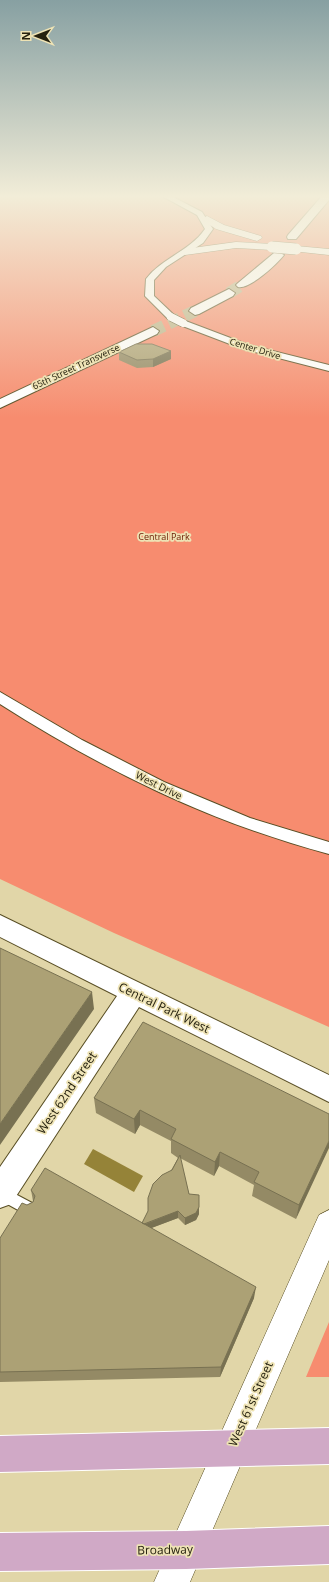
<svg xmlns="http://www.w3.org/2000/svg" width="329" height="1582" viewBox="0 0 329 1582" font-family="'Open Sans',sans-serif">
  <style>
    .green { fill: #f78c6f }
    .water { fill: #958338 }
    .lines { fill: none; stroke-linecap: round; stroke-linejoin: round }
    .secondary-tunnel { stroke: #bbb289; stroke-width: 12; stroke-dasharray: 12 5.5; stroke-linecap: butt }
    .service-casing { stroke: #584e24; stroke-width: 2 }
    .pedestrian-casing { stroke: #584e24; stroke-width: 2 }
    .minor-casing { stroke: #584e24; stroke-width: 1 }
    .secondary-casing { stroke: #584e24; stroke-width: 2 }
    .primary-casing { stroke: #fff; stroke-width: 2 }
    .service { fill: #fff; fill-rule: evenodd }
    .pedestrian { fill: #fff; fill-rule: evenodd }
    .minor { fill: #fff; fill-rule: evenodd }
    .secondary { fill: #fff; fill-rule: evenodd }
    .primary { fill: #d0a9c6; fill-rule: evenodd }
    .pedestrian-bridge-casing { stroke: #584e24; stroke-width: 9; stroke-linecap: butt }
    .minor-bridge-casing { stroke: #584e24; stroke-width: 12; stroke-linecap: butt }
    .pedestrian-bridge { stroke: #fff; stroke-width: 8 }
    .minor-bridge { stroke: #fff; stroke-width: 11 }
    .wall { fill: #948a65 }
    .shaded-wall { fill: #787152 }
    .building { fill: #aca175; stroke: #787152 }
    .labels { text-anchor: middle; stroke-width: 3.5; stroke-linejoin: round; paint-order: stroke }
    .far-street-label { font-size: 9px; fill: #25210f; stroke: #eee3b5 }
    .far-park-label { font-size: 9px; fill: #691a02; stroke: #eee3b5 }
    .street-label { font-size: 10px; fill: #25210f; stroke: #eee3b5 }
    .near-street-label { font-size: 12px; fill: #25210f; stroke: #eee3b5 }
  </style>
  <rect width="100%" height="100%" fill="#e1d6a8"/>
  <path class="green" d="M 0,196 L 329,196 L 329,1027 L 114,933 L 0,879 Z
    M 329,1322 L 329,1377 L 306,1377 Z"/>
  <path class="water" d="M 93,1149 L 143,1176 L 134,1192 L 84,1164 Z"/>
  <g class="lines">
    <path class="secondary-tunnel" d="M 229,293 L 242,285
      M 153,331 L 195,311"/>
    <defs>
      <path id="service" d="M 2,1187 L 34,1204 L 36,1209 L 34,1214 L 29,1216 L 0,1200 L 0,1188 Z"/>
      <path id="pedestrian" d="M 162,196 L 171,196 L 202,212 L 213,229 L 203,243 L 166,267 L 154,280 L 154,296 L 174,315 L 174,319 L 168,319 L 145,296 L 146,279 C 162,258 190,251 205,229 L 197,215 Z
        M 183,320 L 249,345 L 329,365 L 329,371 L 243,349 L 180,325 L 180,321 Z
        M 0,692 L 82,740 L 164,782 L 250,818 L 329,842 L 329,854 C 209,822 104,770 0,704 Z"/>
      <path id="minor" d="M 207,216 L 224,225 L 261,236 L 262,238 L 257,241 L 216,229 L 204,221 L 202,219 Z
        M 236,242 L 272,244 L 277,247 L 272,250 L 236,248 L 185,255 L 180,252 L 185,249 Z
        M 296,246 L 329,249 L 329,255 L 292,251 L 291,249 Z
        M 329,1210 L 329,1260 L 190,1582 L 154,1582 L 319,1215 Z"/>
      <path id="secondary" d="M 322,196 L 329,196 L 329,200 L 296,239 L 288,239 L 287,237 L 288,235 Z
        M 278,252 L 284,255 C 277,264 249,290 238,287 L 236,285 L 238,283 L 274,253 Z
        M 229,289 L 235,293 L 233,296 L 199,314 L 195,315 L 189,311 L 191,308 Z
        M 153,327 L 159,331 L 157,334 L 0,408 L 0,399 Z
        M 0,915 L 329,1075 L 329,1102 L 139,1007 L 11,1204 L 0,1208 L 0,1167 L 117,996 L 0,937 Z"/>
      <path id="primary" d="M 329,1428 L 329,1464 L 0,1472 L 0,1436 Z
        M 329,1526 L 329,1564 L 186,1569 L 0,1571 L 0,1533 L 186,1531 Z"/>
    </defs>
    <use href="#service" class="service-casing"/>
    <use href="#pedestrian" class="pedestrian-casing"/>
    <use href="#minor" class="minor-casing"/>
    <use href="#secondary" class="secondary-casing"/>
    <use href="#primary" class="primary-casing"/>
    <use href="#service" class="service"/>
    <use href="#pedestrian" class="pedestrian"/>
    <use href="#minor" class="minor"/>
    <use href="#secondary" class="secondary"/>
    <use href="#primary" class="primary"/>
    <defs>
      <path id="pedestrian-bridge" d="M 171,317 L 183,323"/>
      <path id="minor-bridge" d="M 272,247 L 296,249"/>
    </defs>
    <use href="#pedestrian-bridge" class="pedestrian-bridge-casing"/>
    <use href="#minor-bridge" class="minor-bridge-casing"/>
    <use href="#pedestrian-bridge" class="pedestrian-bridge"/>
    <use href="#minor-bridge" class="minor-bridge"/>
  </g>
  <path class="wall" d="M 171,351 L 171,359 L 153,367 L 137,368 L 119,360 L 119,352 Z
    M 94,1098 L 329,1114 L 296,1219 L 252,1196 L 254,1185 L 219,1166 L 214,1176 L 180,1158 L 189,1194 L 199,1214 L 196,1220 L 185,1225 L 178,1218 L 151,1228 L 254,1298 L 220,1377 L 0,1382 L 0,1238 L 27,1205 L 33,1202 L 33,1201 L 31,1190 L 142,1223 L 178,1158 L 171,1153 L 171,1141 L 140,1125 L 135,1134 L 96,1113 Z"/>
  <path class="shaded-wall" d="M 171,351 L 171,359 L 153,367 L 153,359 Z
    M 92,992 L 94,1009 L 0,1145 L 0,1124 Z
    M 140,1110 L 140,1125 L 135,1134 L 134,1119 Z
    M 329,1141 L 329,1148 L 296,1219 L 299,1205 Z
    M 220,1152 L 219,1166 L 214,1176 L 215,1162 Z
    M 199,1207 L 199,1214 L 196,1220 L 185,1225 L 185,1218 Z
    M 178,1211 L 178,1218 L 141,1232 L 141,1226 Z
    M 256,1287 L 254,1298 L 220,1377 L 221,1367 Z"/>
  <path class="building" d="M 136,344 L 152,344 L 171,351 L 153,359 L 137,360 L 119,352 Z
    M 0,948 L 92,992 L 0,1124 Z
    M 143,1022 L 329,1114 L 329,1141 L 299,1205 L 254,1182 L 259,1172 L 220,1152 L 215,1162 L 171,1139 L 176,1129 L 140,1110 L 134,1119 L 94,1098 Z
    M 180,1155 L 189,1194 L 199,1195 L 199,1207 L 196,1213 L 185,1218 L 178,1211 L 144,1224 L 142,1223 L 148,1211 L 148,1198 L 153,1184 L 162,1175 L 172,1170 Z
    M 45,1168 L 256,1287 L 221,1367 L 0,1372 L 0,1238 L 22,1203 L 27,1205 L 33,1202 L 35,1196 L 31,1190 Z"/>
  <linearGradient id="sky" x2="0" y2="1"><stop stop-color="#87a0a2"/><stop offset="0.47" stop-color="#f2edd8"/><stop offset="1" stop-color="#f2edd8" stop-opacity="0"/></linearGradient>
  <rect width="329" height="418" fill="url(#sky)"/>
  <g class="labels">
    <g class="far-street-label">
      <text transform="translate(255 349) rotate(17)" y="3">Center Drive</text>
      <text transform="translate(76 367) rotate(-25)" y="3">65th Street Transverse</text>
    </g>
    <g class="far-park-label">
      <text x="164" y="540">Central Park</text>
    </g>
    <g class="street-label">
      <text transform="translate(159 785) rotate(26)" y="4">West Drive</text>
    </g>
    <g class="near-street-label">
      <text transform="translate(164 1008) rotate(26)" y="4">Central Park West</text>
      <text transform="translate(67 1093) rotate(-56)" y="4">West 62nd Street</text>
      <text transform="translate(251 1404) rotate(-66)" y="4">West 61st Street</text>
      <text transform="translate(165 1550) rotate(-1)" y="4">Broadway</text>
    </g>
  </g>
  <g transform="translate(36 36) rotate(270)" stroke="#eee3b5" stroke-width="3" paint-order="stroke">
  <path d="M0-3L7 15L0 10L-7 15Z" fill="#25210f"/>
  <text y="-6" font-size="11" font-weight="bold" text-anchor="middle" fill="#25210f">N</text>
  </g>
</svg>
